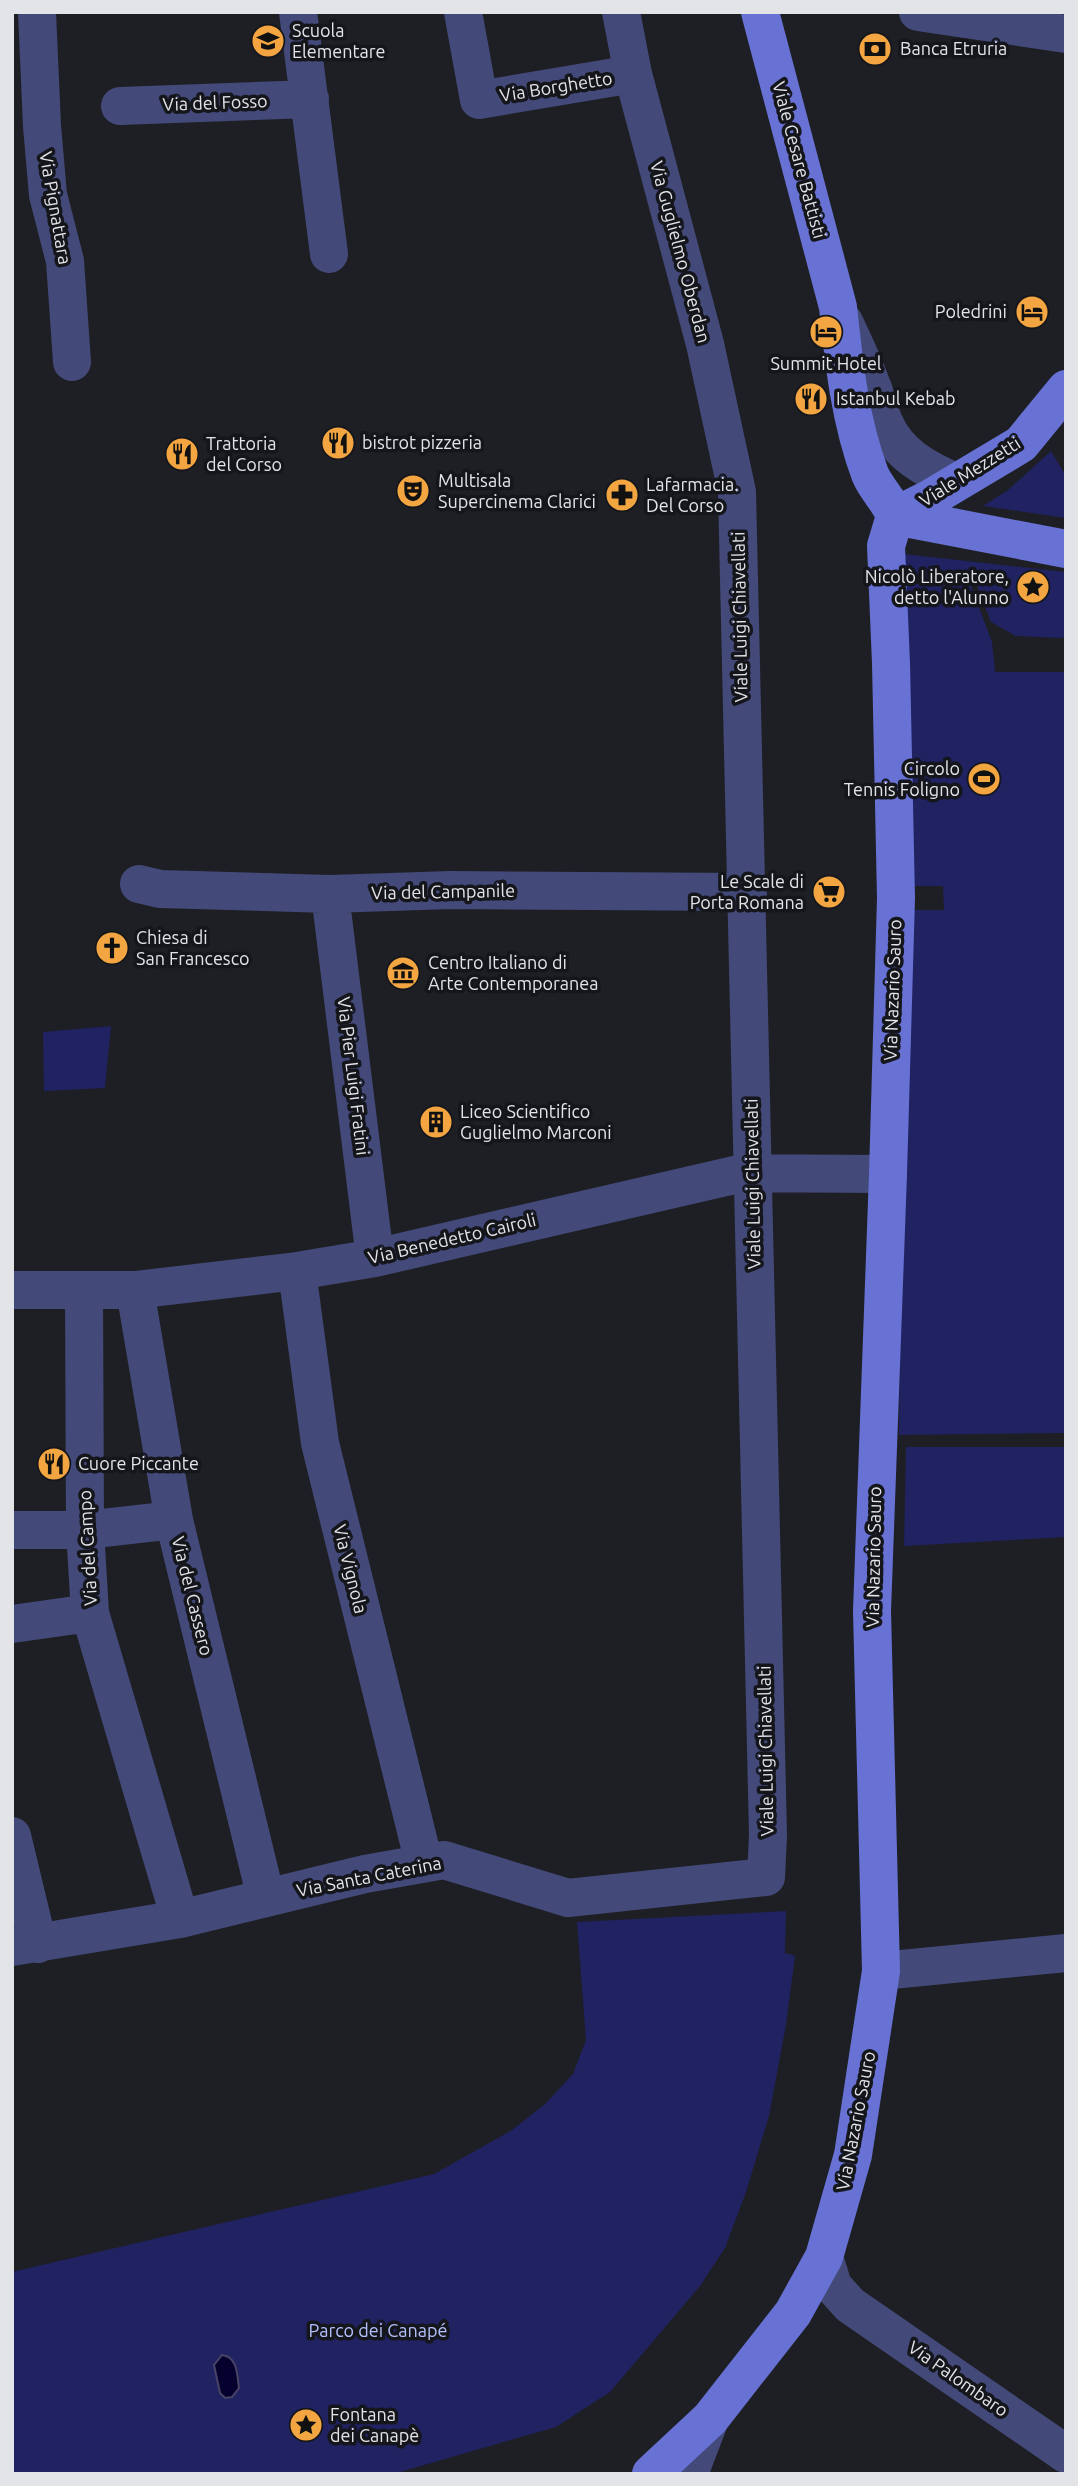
<svg xmlns="http://www.w3.org/2000/svg" width="1078" height="2486" viewBox="0 0 1078 2486" font-family="Ubuntu,sans-serif">
  <style>
    .green { fill: #202261 }
    .water { fill: #05002d; stroke: #484465; stroke-width: 2 }
    .lines { fill: none; stroke-linecap: round; stroke-linejoin: round }
    .minor { stroke: #434a79; stroke-width: 38 }
    .major { stroke: #6772d4; stroke-width: 38 }
    .labels { text-anchor: middle; stroke-width: 7; stroke-linejoin: round; paint-order: stroke }
    .poi-label { font-size: 18px; fill: #e3e4e8; stroke: #15161b; text-anchor: start }
    .street-label { font-size: 18px; fill: #e3e4e8; stroke: #15161b }
    .park-label { font-size: 18px; fill: #b4c0fd; stroke: #15161b }
  </style>
  <rect width="100%" height="100%" fill="#1e1f24"/>
  <path class="green" d="M 1051,451 L 1066,476 L 1066,518 L 983,506 L 1008,490 Z
    M 904,554 L 1066,572 L 1066,635 L 1062,638 L 1016,636 L 991,622 L 975,580 L 905,578 Z
    M 898,583 L 971,586 L 992,642 L 995,672 L 1066,672 L 1066,1433 L 899,1435 L 904,910 L 944,910 L 943,886 L 903,886 Z
    M 111,1026 L 105,1088 L 44,1091 L 43,1032 Z
    M 906,1447 L 1066,1447 L 1066,1537 L 904,1546 Z
    M 786,1911 L 785,1953 L 795,1956 L 786,2025 L 769,2116 L 746,2192 L 725,2248 L 700,2286 L 610,2392 L 556,2427 L 393,2474 L 12,2474 L 12,2272 L 434,2174 L 512,2130 L 545,2104 L 573,2074 L 586,2040 L 577,1922 Z"/>
  <path class="water" d="M 222,2355 C 238,2357 237,2375 239,2388 L 232,2397 L 225,2398 L 220,2393 L 214,2365 Z"/>
  <g class="lines">
    <path class="minor" d="M 37,12 L 42,126 L 48,195 L 65,261 L 72,362
      M 298,12 L 329,254
      M 463,12 L 479,100 L 633,74
      M 918,12 L 1066,34
      M 120,106 L 310,99
      M 844,322 C 854,343 864,365 872,386 C 877,398 879,411 884,422 C 897,454 927,470 956,482
      M 139,884 L 160,889 L 330,894 L 451,890 L 748,892
      M 330,894 L 375,1258
      M 297,1271 L 320,1443 L 424,1863
      M 12,1290 L 135,1290 L 297,1271 L 375,1258 L 743,1173 L 888,1174
      M 84,1290 L 85,1530 L 90,1613 L 180,1919
      M 135,1290 L 174,1520 L 266,1898
      M 12,1530 L 85,1530 L 174,1520
      M 12,1624 L 90,1613
      M 12,1836 L 38,1944
      M 12,1947 L 180,1919 L 365,1874 L 444,1860 L 568,1898 L 766,1877 L 768,1835 L 737,492 L 705,344 L 633,74 L 621,12
      M 881,1971 L 1066,1953
      M 824,2257 L 833,2286 L 850,2305 L 1066,2454
      M 689,2474 L 710,2419"/>
    <path class="major" d="M 895,516 L 929,499 L 1021,444 L 1066,389
      M 895,516 L 1066,549
      M 651,2474 L 710,2419 L 793,2313 L 824,2257 L 853,2155 L 881,1971 L 872,1611 L 888,1174 L 896,898 L 891,663 L 886,546 L 895,516 C 890,501 876,489 870,474 C 850,421 844,363 838,307 L 760,12"/>
  </g>
  <defs>
    <symbol id="school-disc" viewBox="-11 -11 22 22"><circle r="9.5" fill="#f2a541" stroke="#15161b"/><path d="M0-5L7-2L0 1L-7-2ZM-4 1L0 2.5L4 1V4Q0 6-4 4Z" fill="#111"/></symbol>
    <symbol id="bank-disc" viewBox="-11 -11 22 22"><circle r="9.5" fill="#f2a541" stroke="#15161b"/><path d="M-6-4H6V4H-6ZM0-2.3a2.3 2.3 0 1 0 0 4.6a2.3 2.3 0 1 0 0-4.6Z" fill="#111"/></symbol>
    <symbol id="hotel-disc" viewBox="-11 -11 22 22"><circle r="9.5" fill="#f2a541" stroke="#15161b"/><path d="M-6-4.5h1.5V1H6V5H4.5V3h-9V5H-6ZM-4 0a1.8 1.8 0 1 1 3.6 0ZM.5 0V-2.5h3Q6-2.5 6 0Z" fill="#111"/></symbol>
    <symbol id="restaurant-disc" viewBox="-11 -11 22 22"><circle r="9.5" fill="#f2a541" stroke="#15161b"/><path d="M-5-6h1v4h1v-4h1v4h1v-4h1v5L-1.5 .5V6h-2V.5L-5-1ZM5-6V6H3V1.5H1.5Q1.5-4 5-6Z" fill="#111"/></symbol>
    <symbol id="theatre-disc" viewBox="-11 -11 22 22"><circle r="9.5" fill="#f2a541" stroke="#15161b"/><path d="M-5-5.5Q0-4 5-5.5V0Q5 5 0 6Q-5 5-5 0ZM-3.3-2.5H-1v1.5H-3.3ZM1-2.5H3.3v1.5H1ZM-2.8 1Q0 5.5 2.8 1Z" fill="#111"/></symbol>
    <symbol id="pharmacy-disc" viewBox="-11 -11 22 22"><circle r="9.5" fill="#f2a541" stroke="#15161b"/><path d="M-2-6h4v4h4v4h-4v4h-4v-4h-4v-4h4Z" fill="#111"/></symbol>
    <symbol id="sight-disc" viewBox="-11 -11 22 22"><circle r="9.5" fill="#f2a541" stroke="#15161b"/><path d="M0-6L1.8-2.2L6-1.7L2.9 1.2L3.7 5.4L0 3.3L-3.7 5.4L-2.9 1.2L-6-1.7L-1.8-2.2Z" fill="#111"/></symbol>
    <symbol id="stadium-disc" viewBox="-11 -11 22 22"><circle r="9.5" fill="#f2a541" stroke="#15161b"/><path d="M0-5a6.5 5 0 1 0 0 10a6.5 5 0 1 0 0-10ZM-3.5-1.8h7v3.6h-7Z" fill="#111"/></symbol>
    <symbol id="supermarket-disc" viewBox="-11 -11 22 22"><circle r="9.5" fill="#f2a541" stroke="#15161b"/><path d="M-6-5.5h2.5l.6 2H6L4.5 2H-2.5L-4.4-4H-6ZM-1.5 3.2a1.3 1.3 0 1 0 .1 0ZM3 3.2a1.3 1.3 0 1 0 .1 0Z" fill="#111"/></symbol>
    <symbol id="church-disc" viewBox="-11 -11 22 22"><circle r="9.5" fill="#f2a541" stroke="#15161b"/><path d="M-1.2-6h2.4v3.5h3.3v2.4h-3.3V6h-2.4V-.1h-3.3v-2.4h3.3Z" fill="#111"/></symbol>
    <symbol id="museum-disc" viewBox="-11 -11 22 22"><circle r="9.5" fill="#f2a541" stroke="#15161b"/><path d="M0-6L6-3V-2H-6V-3ZM-5-1h2V3h-2ZM-1-1h2V3h-2ZM3-1h2V3H3ZM-6 4H6V6H-6Z" fill="#111"/></symbol>
    <symbol id="building-disc" viewBox="-11 -11 22 22"><circle r="9.5" fill="#f2a541" stroke="#15161b"/><path d="M-4-6H4V6H1V3H-1V6H-4ZM-2.5-4.3h1.7v1.8h-1.7ZM.8-4.3h1.7v1.8H.8ZM-2.5-1h1.7V.8h-1.7ZM.8-1h1.7V.8H.8Z" fill="#111"/></symbol>
  </defs>
  <g fill-rule="evenodd">
    <use href="#school-disc" x="249" y="22" width="38" height="38"/>
    <use href="#bank-disc" x="856" y="30" width="38" height="38"/>
    <use href="#hotel-disc" x="1013" y="293" width="38" height="38"/>
    <use href="#hotel-disc" x="807" y="313" width="38" height="38"/>
    <use href="#restaurant-disc" x="792" y="380" width="38" height="38"/>
    <use href="#restaurant-disc" x="319" y="424" width="38" height="38"/>
    <use href="#restaurant-disc" x="163" y="435" width="38" height="38"/>
    <use href="#theatre-disc" x="394" y="472" width="38" height="38"/>
    <use href="#pharmacy-disc" x="603" y="476" width="38" height="38"/>
    <use href="#sight-disc" x="1014" y="568" width="38" height="38"/>
    <use href="#stadium-disc" x="965" y="760" width="38" height="38"/>
    <use href="#supermarket-disc" x="810" y="873" width="38" height="38"/>
    <use href="#church-disc" x="93" y="929" width="38" height="38"/>
    <use href="#museum-disc" x="384" y="954" width="38" height="38"/>
    <use href="#building-disc" x="417" y="1103" width="38" height="38"/>
    <use href="#restaurant-disc" x="35" y="1445" width="38" height="38"/>
    <use href="#sight-disc" x="287" y="2406" width="38" height="38"/>
  </g>
  <g class="labels">
    <g class="poi-label">
      <text x="292" y="37">Scuola<tspan x="292" dy="21">Elementare</tspan></text>
      <text x="900" y="55">Banca Etruria</text>
      <text x="1007" y="318" text-anchor="end">Poledrini</text>
      <text x="826" y="370" text-anchor="middle">Summit Hotel</text>
      <text x="836" y="405">Istanbul Kebab</text>
      <text x="362" y="449">bistrot pizzeria</text>
      <text x="206" y="450">Trattoria<tspan x="206" dy="21">del Corso</tspan></text>
      <text x="438" y="487">Multisala<tspan x="438" dy="21">Supercinema Clarici</tspan></text>
      <text x="646" y="491">Lafarmacia.<tspan x="646" dy="21">Del Corso</tspan></text>
      <text x="1009" y="583" text-anchor="end">Nicolò Liberatore,<tspan x="1009" dy="21">detto l'Alunno</tspan></text>
      <text x="960" y="775" text-anchor="end">Circolo<tspan x="960" dy="21">Tennis Foligno</tspan></text>
      <text x="804" y="888" text-anchor="end">Le Scale di<tspan x="804" dy="21">Porta Romana</tspan></text>
      <text x="136" y="944">Chiesa di<tspan x="136" dy="21">San Francesco</tspan></text>
      <text x="428" y="969">Centro Italiano di<tspan x="428" dy="21">Arte Contemporanea</tspan></text>
      <text x="460" y="1118">Liceo Scientifico<tspan x="460" dy="21">Guglielmo Marconi</tspan></text>
      <text x="78" y="1470">Cuore Piccante</text>
      <text x="330" y="2421">Fontana<tspan x="330" dy="21">dei Canapè</tspan></text>
    </g>
    <g class="street-label">
      <text transform="translate(556 87) rotate(-9)" y="6">Via Borghetto</text>
      <text transform="translate(215 103) rotate(-2)" y="6">Via del Fosso</text>
      <text transform="translate(799 160) rotate(75)" y="6">Viale Cesare Battisti</text>
      <text transform="translate(55 208) rotate(80)" y="6">Via Pignattara</text>
      <text transform="translate(680 252) rotate(75)" y="6">Via Guglielmo Oberdan</text>
      <text transform="translate(970 472) rotate(-32)" y="6">Viale Mezzetti</text>
      <text transform="translate(740 617) rotate(-91)" y="6">Viale Luigi Chiavellati</text>
      <text transform="translate(443 892) rotate(-1)" y="6">Via del Campanile</text>
      <text transform="translate(893 990) rotate(-88)" y="6">Via Nazario Sauro</text>
      <text transform="translate(353 1076) rotate(83)" y="6">Via Pier Luigi Fratini</text>
      <text transform="translate(753 1184) rotate(-91)" y="6">Viale Luigi Chiavellati</text>
      <text transform="translate(452 1239) rotate(-13)" y="6">Via Benedetto Cairoli</text>
      <text transform="translate(88 1548) rotate(-93)" y="6">Via del Campo</text>
      <text transform="translate(874 1557) rotate(-89)" y="6">Via Nazario Sauro</text>
      <text transform="translate(350 1569) rotate(76)" y="6">Via Vignola</text>
      <text transform="translate(192 1596) rotate(76)" y="6">Via del Cassero</text>
      <text transform="translate(766 1751) rotate(-91)" y="6">Viale Luigi Chiavellati</text>
      <text transform="translate(369 1877) rotate(-11)" y="6">Via Santa Caterina</text>
      <text transform="translate(856 2121) rotate(-79)" y="6">Via Nazario Sauro</text>
      <text transform="translate(958 2379) rotate(35)" y="6">Via Palombaro</text>
    </g>
    <g class="park-label">
      <text x="378" y="2337">Parco dei Canapé</text>
    </g>
  </g>
  <rect width="1078" height="2486" fill="none" stroke="#e3e4e8" stroke-width="28"/>
</svg>
